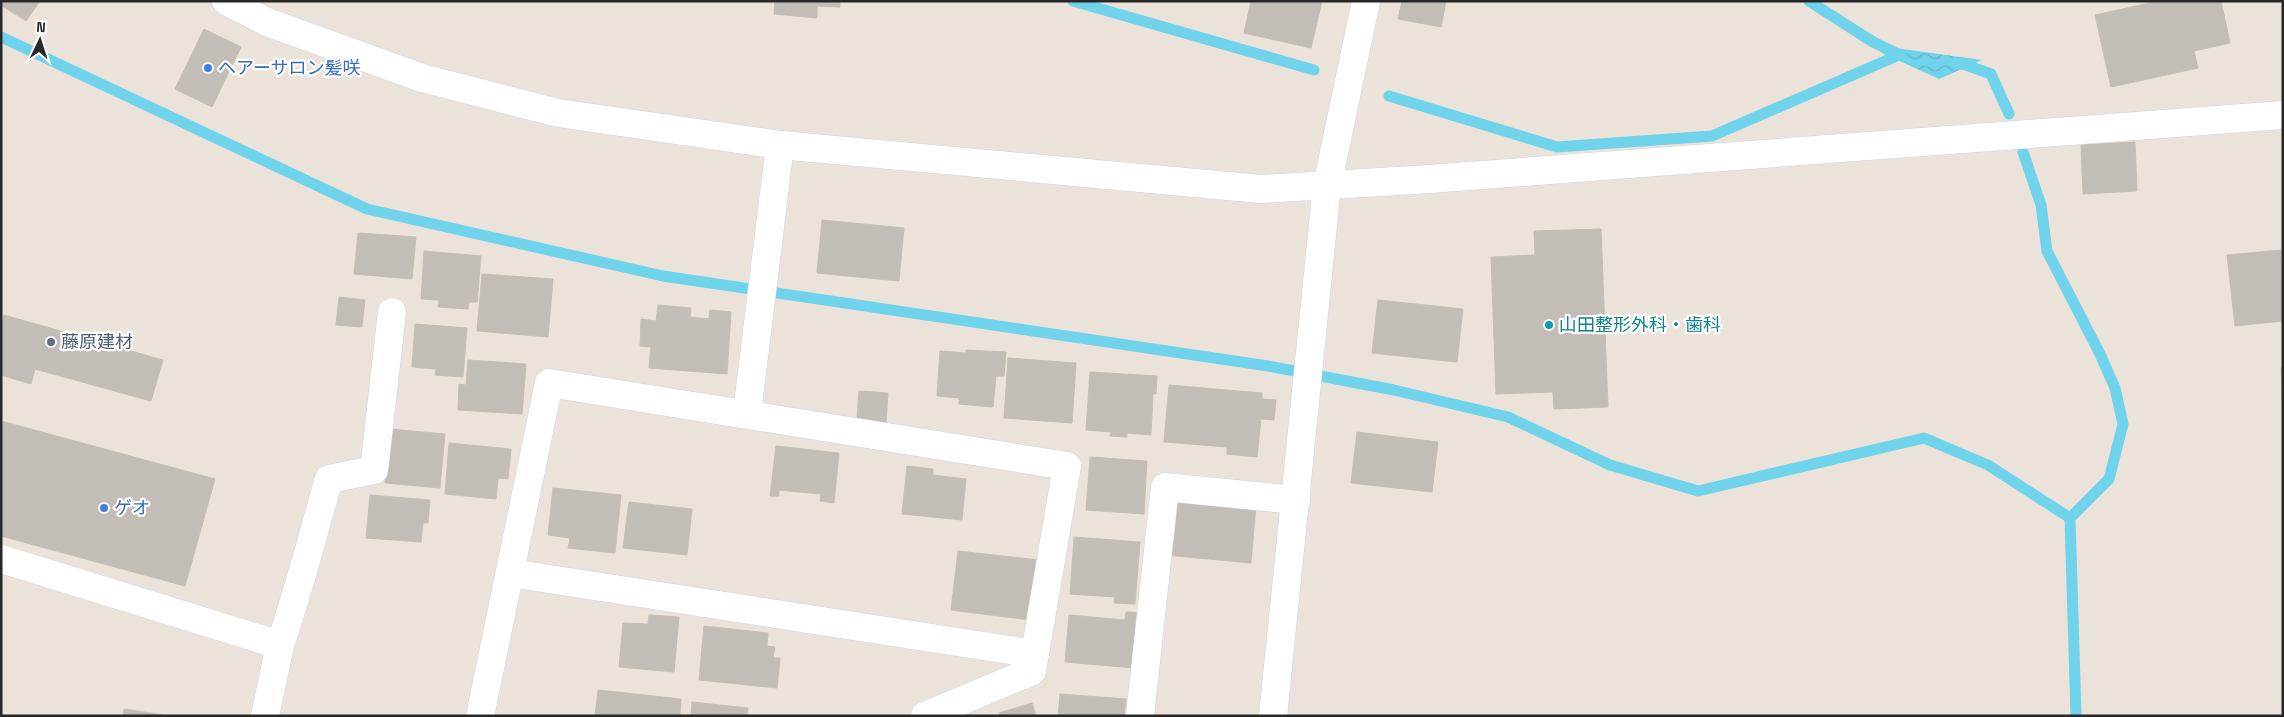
<svg xmlns="http://www.w3.org/2000/svg" width="2284" height="717" viewBox="0 0 2284 717" font-family="'Space Grotesk','Noto Sans JP',sans-serif">
  <style>
    .water { fill: url(#water-waves) }
    .lines { fill: none; stroke-linecap: round; stroke-linejoin: round }
    .stream { stroke: #6fd3eb; stroke-width: 11 }
    .building { fill: #c2bdb6; stroke: #c6beb4 }
    .street-casing { stroke: #d0d4e1; stroke-width: 29 }
    .secondary-casing { stroke: #d0d4e1; stroke-width: 29 }
    .street { stroke: #fff; stroke-width: 28 }
    .secondary { stroke: #fff; stroke-width: 28 }
    .shop-dot { fill: #3f7fe0; stroke: #fff; stroke-width: 2 }
    .culture-dot { fill: #0f9aa8; stroke: #fff; stroke-width: 2 }
    .service-dot { fill: #5c6f8a; stroke: #fff; stroke-width: 2 }
    .labels { text-anchor: middle; stroke-width: 4.5; stroke-linejoin: round; paint-order: stroke }
    .shop-label { font-size: 18px; fill: #366cbe; stroke: #fff; text-anchor: start }
    .culture-label { font-size: 18px; fill: #0d838f; stroke: #fff; text-anchor: start }
    .service-label { font-size: 18px; fill: #4e5e75; stroke: #fff; text-anchor: start }
  </style>
  <defs>
    <pattern id="water-waves" width="16" height="10" patternUnits="userSpaceOnUse" patternTransform="scale(1.25)"><rect width="16" height="10" fill="#6fd3eb"/><path d="M0 5q4-4 8 0t8 0" fill="none" stroke="#60b5ca"/></pattern>
  </defs>
  <rect width="100%" height="100%" fill="#ebe2da"/>
  <path class="water" d="M 1888,47 L 1982,60 L 1939,79 L 1882,53 Z"/>
  <g class="lines">
    <path class="stream" d="M 1073,1 L 1314,70
      M 1809,1 L 1873,42 L 1900,55
      M 1,37 L 367,209 L 663,276 L 1268,366 L 1394,390 L 1508,417 L 1610,465 L 1698,491 L 1924,438 L 1988,465 L 2070,518
      M 1956,63 L 1966,65 L 1991,74 L 2009,114
      M 1389,96 L 1557,147 L 1712,136 L 1899,55
      M 2023,152 L 2041,205 L 2047,251 L 2100,354 L 2115,388 L 2123,424 L 2109,479 L 2070,518 L 2076,716"/>
  </g>
  <path class="building" d="M 1,1 L 40,1 L 26,21 L 1,5 Z
    M 775,1 L 840,1 L 840,7 L 817,6 L 817,18 L 774,14 Z
    M 1251,1 L 1322,1 L 1311,48 L 1244,33 Z
    M 1402,1 L 1446,1 L 1441,27 L 1398,19 Z
    M 2221,1 L 2230,43 L 2194,51 L 2198,68 L 2111,87 L 2095,15 L 2159,1 Z
    M 204,29 L 241,47 L 212,107 L 175,89 Z
    M 2135,142 L 2137,191 L 2083,194 L 2081,145 Z
    M 822,220 L 904,228 L 899,281 L 817,273 Z
    M 1601,229 L 1608,407 L 1554,409 L 1553,392 L 1496,394 L 1491,257 L 1535,255 L 1534,231 Z
    M 358,233 L 416,237 L 412,279 L 354,274 Z
    M 2281,250 L 2283,321 L 2235,326 L 2227,255 Z
    M 424,251 L 481,256 L 477,302 L 469,302 L 468,309 L 438,307 L 439,300 L 421,299 Z
    M 482,274 L 553,279 L 548,337 L 477,331 Z
    M 339,297 L 365,300 L 362,327 L 336,325 Z
    M 1378,300 L 1463,309 L 1457,362 L 1372,353 Z
    M 658,305 L 691,308 L 690,317 L 709,319 L 710,310 L 731,312 L 727,374 L 649,368 L 651,347 L 640,346 L 641,319 L 656,321 Z
    M 4,315 L 163,360 L 151,401 L 35,369 L 31,384 L 1,375 L 1,324 Z
    M 415,324 L 467,328 L 463,377 L 435,375 L 436,369 L 412,367 Z
    M 966,350 L 1006,352 L 1004,376 L 996,376 L 993,407 L 959,404 L 959,398 L 937,396 L 940,351 L 966,353 Z
    M 1008,358 L 1076,363 L 1072,423 L 1004,418 Z
    M 468,360 L 526,364 L 522,414 L 458,410 L 459,384 L 466,385 Z
    M 2281,367 L 2283,367 L 2283,424 Z
    M 1090,372 L 1157,376 L 1156,394 L 1153,394 L 1151,435 L 1127,433 L 1127,437 L 1110,436 L 1111,432 L 1086,430 Z
    M 1169,385 L 1262,393 L 1262,399 L 1276,400 L 1274,420 L 1261,419 L 1257,457 L 1227,454 L 1227,447 L 1164,442 Z
    M 859,391 L 888,393 L 886,422 L 857,420 Z
    M 1,421 L 215,479 L 185,586 L 1,536 Z
    M 390,429 L 445,434 L 440,488 L 385,483 Z
    M 1357,432 L 1438,442 L 1432,492 L 1351,483 Z
    M 449,443 L 511,449 L 508,479 L 498,478 L 496,499 L 445,494 Z
    M 776,446 L 839,453 L 834,503 L 820,501 L 821,494 L 779,490 L 779,496 L 770,496 Z
    M 1090,457 L 1147,461 L 1144,514 L 1086,510 Z
    M 907,466 L 933,469 L 933,475 L 966,479 L 962,520 L 902,514 Z
    M 553,488 L 621,495 L 615,553 L 568,548 L 570,538 L 548,535 Z
    M 370,495 L 430,500 L 428,523 L 423,523 L 421,542 L 366,538 Z
    M 1171,497 L 1256,505 L 1251,563 L 1166,555 Z
    M 629,502 L 692,509 L 687,555 L 623,548 Z
    M 1074,537 L 1140,542 L 1135,604 L 1114,603 L 1115,597 L 1070,594 Z
    M 958,551 L 1039,560 L 1031,620 L 951,610 Z
    M 1126,612 L 1143,613 L 1134,668 L 1065,662 L 1069,615 L 1125,620 Z
    M 649,615 L 679,617 L 674,672 L 619,667 L 623,623 L 648,624 Z
    M 704,626 L 768,633 L 767,646 L 775,647 L 773,658 L 780,658 L 777,688 L 699,680 Z
    M 598,690 L 681,699 L 680,716 L 595,716 Z
    M 1060,694 L 1126,699 L 1124,716 L 1058,716 Z
    M 692,702 L 748,708 L 747,716 L 691,716 Z
    M 1032,703 L 1036,716 L 1000,716 L 999,713 Z
    M 124,709 L 163,715 L 163,716 L 123,716 Z"/>
  <g class="lines">
    <defs>
      <path id="street" d="M 747,413 L 780,145
        M 1,559 L 280,645 C 299,590 313,534 329,479 L 374,470 L 392,312
        M 510,573 L 1035,654
        M 265,716 L 280,645
        M 480,716 L 549,383 L 1067,466 L 1032,671 L 925,716
        M 1140,716 L 1165,487 L 1296,500"/>
      <path id="secondary" d="M 226,1 L 267,22 L 422,78 L 558,113 L 780,145 L 1261,189 L 1415,180 L 2283,115
        M 1273,716 L 1327,186 L 1366,1"/>
    </defs>
    <use href="#street" class="street-casing"/>
    <use href="#secondary" class="secondary-casing"/>
    <use href="#street" class="street"/>
    <use href="#secondary" class="secondary"/>
  </g>
  <g class="shop-dot">
    <circle cx="208" cy="68" r="5"/>
    <circle cx="104" cy="508" r="5"/>
  </g>
  <circle class="culture-dot" cx="1549" cy="325" r="5"/>
  <circle class="service-dot" cx="51" cy="342" r="5"/>
  <g class="labels">
    <g class="shop-label">
      <text x="218" y="74">ヘアーサロン髪咲</text>
      <text x="114" y="514">ゲオ</text>
    </g>
    <g class="culture-label">
      <text x="1559" y="331">山田整形外科・歯科</text>
    </g>
    <g class="service-label">
      <text x="61" y="348">藤原建材</text>
    </g>
  </g>
  <rect width="2284" height="717" fill="none" stroke="#282828" stroke-width="5"/>
  <g transform="translate(40 40) rotate(4)" stroke="#ffffff" stroke-width="4" paint-order="stroke">
  <path d="M0-4L9 19L0 12L-9 19Z" fill="#282828"/>
  <text y="-8" font-size="14" font-weight="bold" text-anchor="middle" fill="#282828">N</text>
  </g>
</svg>
